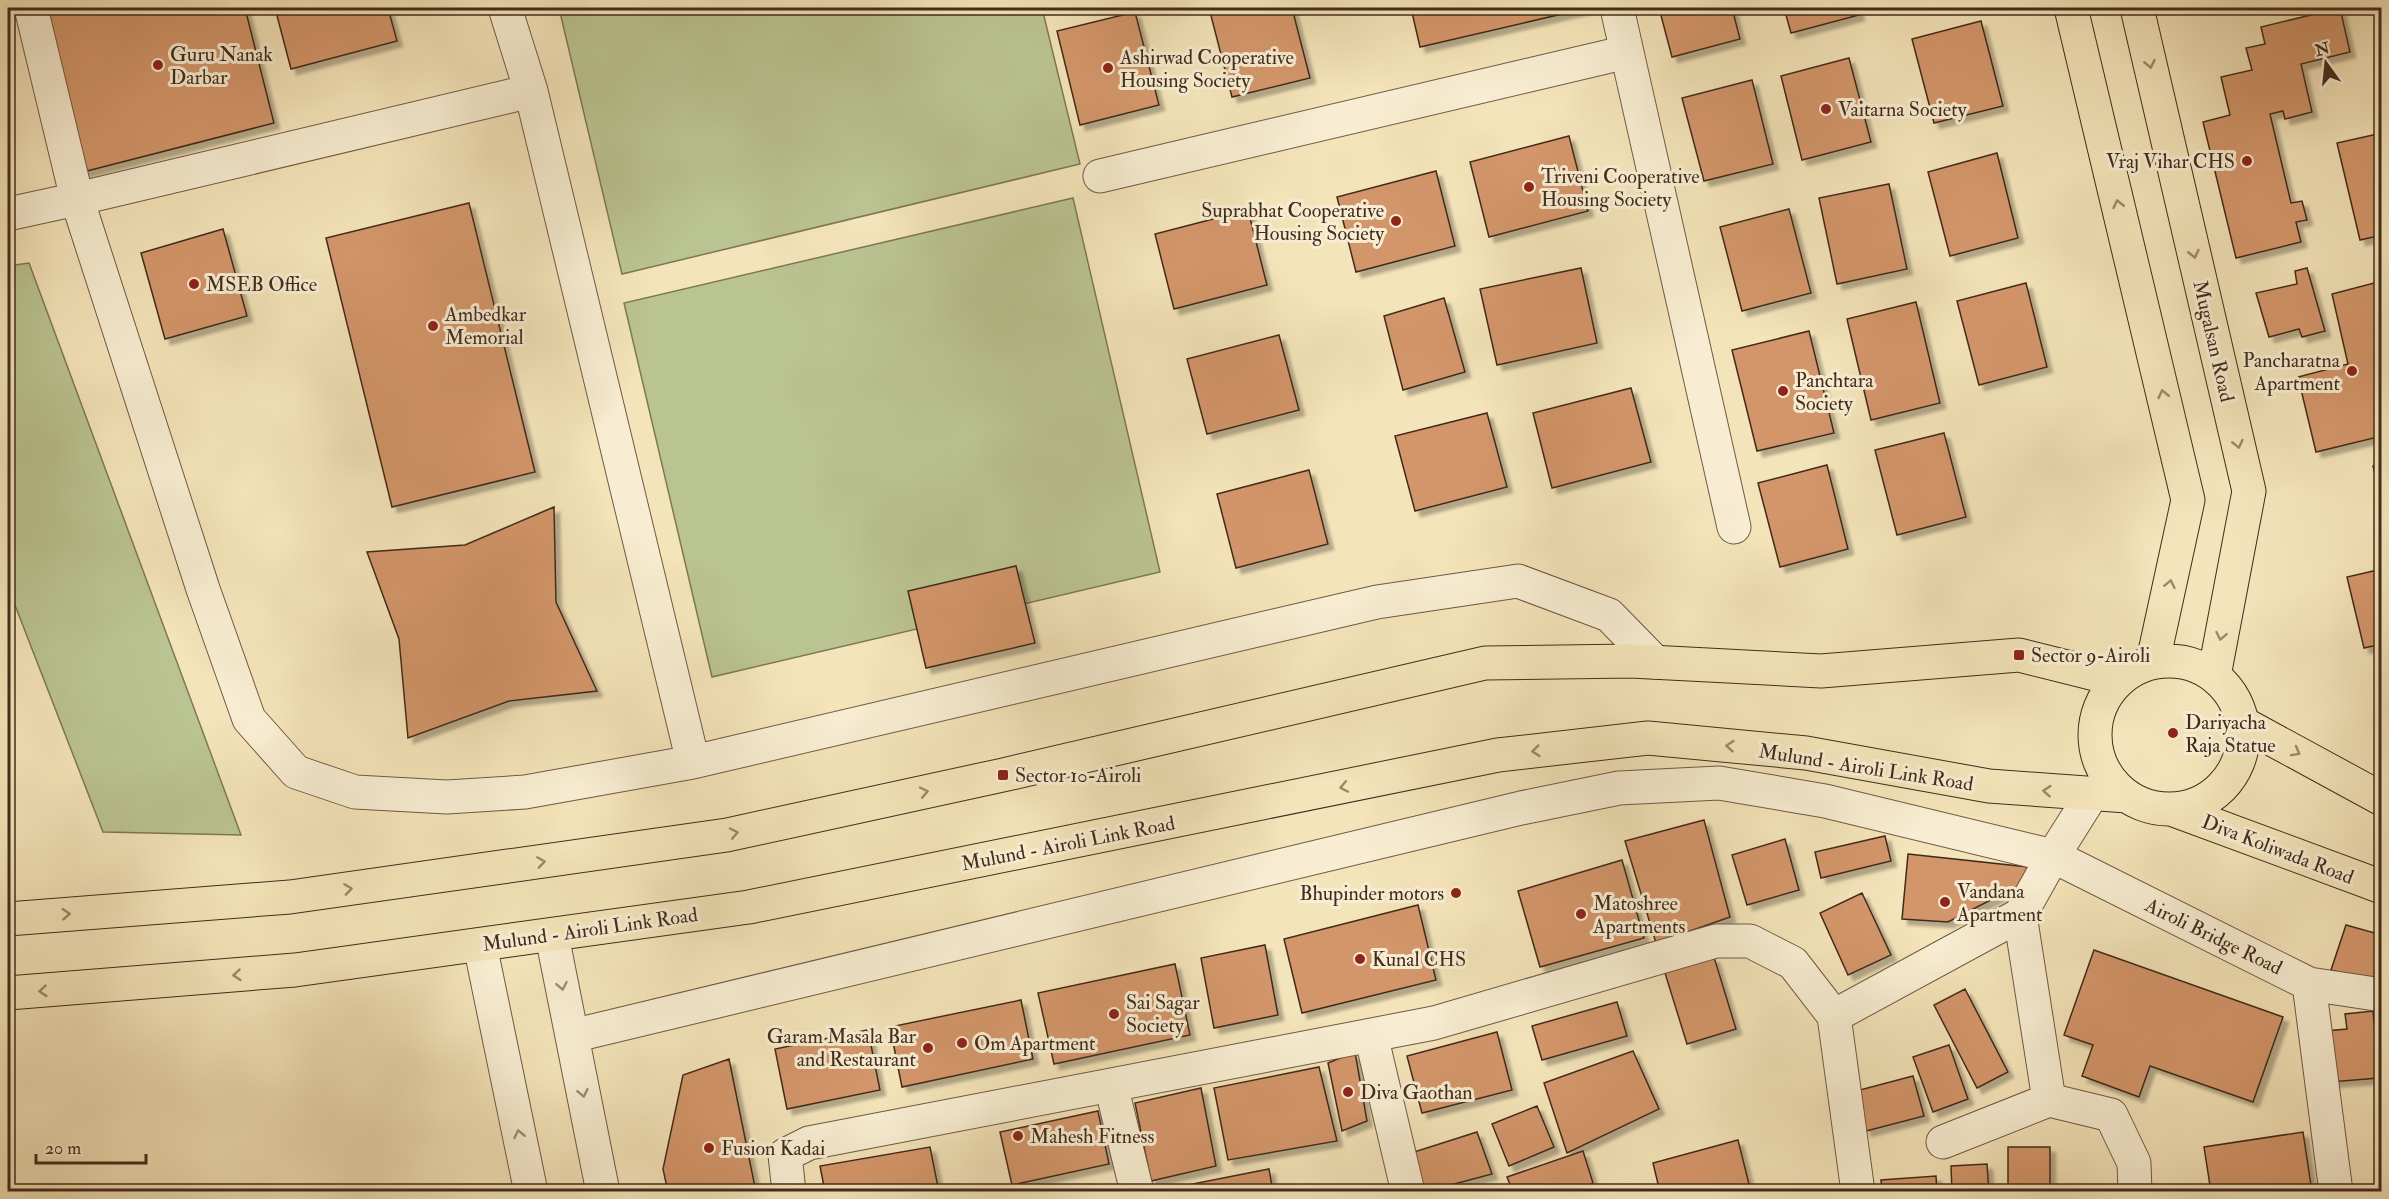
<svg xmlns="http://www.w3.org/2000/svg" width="2389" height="1199" viewBox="0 0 2389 1199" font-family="'IM FELL Double Pica',serif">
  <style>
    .green { fill: #bac490; stroke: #7e7856; stroke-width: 1.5 }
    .building { fill: #d3966a; stroke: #412c1d; stroke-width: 1.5; filter: url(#shadow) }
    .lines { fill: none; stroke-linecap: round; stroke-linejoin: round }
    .minor-casing { stroke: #6e5a44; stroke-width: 35 }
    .major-casing { stroke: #412c1d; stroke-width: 35 }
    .minor { stroke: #f8edd2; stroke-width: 33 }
    .major { stroke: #f4e4b9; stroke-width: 33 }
    .oneway { stroke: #9a886b }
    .oneway2 { stroke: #9c8c78 }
    .poi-dot { fill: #8f2418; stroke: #f8edd2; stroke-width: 2 }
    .labels { text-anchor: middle; stroke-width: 6; stroke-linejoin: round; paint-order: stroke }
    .poi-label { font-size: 20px; fill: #412c1d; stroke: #f8edd2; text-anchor: start }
    .street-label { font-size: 20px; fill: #412c1d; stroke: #f8edd2 }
  </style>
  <defs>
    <filter id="shadow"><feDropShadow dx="5.5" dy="5.5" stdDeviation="1.5" flood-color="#0004"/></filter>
  </defs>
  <rect width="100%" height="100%" fill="#f4e4b9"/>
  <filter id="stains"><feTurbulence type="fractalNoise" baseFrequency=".00333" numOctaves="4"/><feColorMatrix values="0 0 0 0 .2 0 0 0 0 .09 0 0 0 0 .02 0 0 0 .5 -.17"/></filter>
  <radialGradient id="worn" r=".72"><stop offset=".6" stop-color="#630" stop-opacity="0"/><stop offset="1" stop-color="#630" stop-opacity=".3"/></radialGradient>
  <path class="green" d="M 559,8 L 1042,8 L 1080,164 L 622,274 Z
    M 1073,198 L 1160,572 L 712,677 L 624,303 Z
    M 29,263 L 241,835 L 103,832 L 8,587 L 8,266 Z"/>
  <path class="building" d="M 42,8 L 245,8 L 274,123 L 83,172 Z
    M 275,8 L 388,8 L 397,41 L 291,69 Z
    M 1209,8 L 1292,8 L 1310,78 L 1232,97 Z
    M 1411,8 L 1588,8 L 1420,47 Z
    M 1659,8 L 1732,8 L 1740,39 L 1672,57 Z
    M 1784,8 L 1857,8 L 1859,15 L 1791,33 Z
    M 2340,8 L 2350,52 L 2301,64 L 2312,112 L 2285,119 L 2283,111 L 2270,114 L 2291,203 L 2302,201 L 2307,220 L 2296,222 L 2301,242 L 2236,258 L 2203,122 L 2230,115 L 2221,77 L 2252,70 L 2246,48 L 2265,44 L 2261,27 Z
    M 1135,12 L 1159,105 L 1080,125 L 1057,31 Z
    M 1981,21 L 2003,106 L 1934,123 L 1912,39 Z
    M 1849,58 L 1871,142 L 1802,160 L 1781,76 Z
    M 1752,80 L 1773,164 L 1704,181 L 1682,98 Z
    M 2382,133 L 2382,235 L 2360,240 L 2337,143 Z
    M 1569,136 L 1588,211 L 1489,237 L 1470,162 Z
    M 1997,153 L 2018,238 L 1950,256 L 1928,172 Z
    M 1436,171 L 1455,246 L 1356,272 L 1337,197 Z
    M 1889,184 L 1907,269 L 1837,284 L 1819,198 Z
    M 469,203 L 535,472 L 392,507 L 326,238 Z
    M 1789,209 L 1811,293 L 1742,311 L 1720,227 Z
    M 1248,210 L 1267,285 L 1174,309 L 1155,234 Z
    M 223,229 L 247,316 L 165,339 L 141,253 Z
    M 1581,268 L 1597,343 L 1497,365 L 1480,289 Z
    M 2307,268 L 2325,331 L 2302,337 L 2299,329 L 2269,337 L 2256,293 L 2297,284 L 2295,271 Z
    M 2382,281 L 2382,436 L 2316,452 L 2298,377 L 2348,364 L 2332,294 Z
    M 2026,283 L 2047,367 L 1979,385 L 1957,301 Z
    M 1444,298 L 1465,372 L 1403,390 L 1384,316 Z
    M 1916,302 L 1940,403 L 1871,420 L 1847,319 Z
    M 1809,331 L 1834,433 L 1757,451 L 1732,350 Z
    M 1279,335 L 1299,410 L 1207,434 L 1187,359 Z
    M 1631,388 L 1651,462 L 1552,488 L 1533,413 Z
    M 1487,413 L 1507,487 L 1415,511 L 1395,436 Z
    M 1944,433 L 1966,517 L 1897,535 L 1875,450 Z
    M 2382,464 L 2382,502 L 2373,466 Z
    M 1827,465 L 1848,549 L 1780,567 L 1758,483 Z
    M 1309,470 L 1328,544 L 1236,568 L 1217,494 Z
    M 554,507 L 556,602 L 597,691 L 509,701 L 408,738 L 399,639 L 367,552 L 465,545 Z
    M 1016,566 L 1035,643 L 926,668 L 908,591 Z
    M 2382,569 L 2382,644 L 2364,648 L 2347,577 Z
    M 1704,820 L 1730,917 L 1656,943 L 1625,841 Z
    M 1885,836 L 1891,861 L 1821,878 L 1815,852 Z
    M 1785,839 L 1799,890 L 1747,905 L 1732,855 Z
    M 1908,854 L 2028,867 L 2022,884 L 1948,922 L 1902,919 Z
    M 1622,860 L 1644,938 L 1540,967 L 1518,891 Z
    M 1862,893 L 1891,955 L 1848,975 L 1820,913 Z
    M 1418,905 L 1436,980 L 1302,1013 L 1284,939 Z
    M 2346,925 L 2382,935 L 2382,984 L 2331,970 Z
    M 1265,945 L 1278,1015 L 1214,1028 L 1201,958 Z
    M 2094,950 L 2283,1017 L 2253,1102 L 2150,1066 L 2139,1097 L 2082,1076 L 2093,1045 L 2064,1035 Z
    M 1714,957 L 1736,1029 L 1687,1044 L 1665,973 Z
    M 1175,964 L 1190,1035 L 1054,1064 L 1038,993 Z
    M 1965,989 L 2008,1072 L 1977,1088 L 1934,1005 Z
    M 1021,1000 L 1033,1059 L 902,1087 L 890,1027 Z
    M 1617,1002 L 1627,1036 L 1542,1060 L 1532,1026 Z
    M 2373,1011 L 2379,1078 L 2330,1082 L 2325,1031 L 2347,1029 L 2345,1014 Z
    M 868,1030 L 880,1090 L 787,1109 L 775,1049 Z
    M 1497,1032 L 1512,1090 L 1422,1113 L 1407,1056 Z
    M 1949,1045 L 1968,1099 L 1933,1112 L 1913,1057 Z
    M 1633,1051 L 1659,1109 L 1567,1153 L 1544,1083 Z
    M 1355,1052 L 1367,1121 L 1342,1131 L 1328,1063 Z
    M 729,1059 L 756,1192 L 668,1192 L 663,1169 L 683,1075 Z
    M 1319,1067 L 1337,1141 L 1228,1160 L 1214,1088 Z
    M 1913,1076 L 1924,1116 L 1866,1131 L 1856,1091 Z
    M 1201,1088 L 1216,1166 L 1151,1181 L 1135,1103 Z
    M 1537,1106 L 1554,1147 L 1509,1166 L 1492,1124 Z
    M 1098,1111 L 1109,1164 L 1012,1185 L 1000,1132 Z
    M 1477,1132 L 1492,1174 L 1424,1192 L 1411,1153 Z
    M 2303,1132 L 2312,1192 L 2211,1192 L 2204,1147 Z
    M 1738,1140 L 1751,1192 L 1660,1192 L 1653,1163 Z
    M 930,1147 L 939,1192 L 825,1192 L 820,1166 Z
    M 2008,1147 L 2050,1147 L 2050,1192 L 2008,1192 Z
    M 1583,1151 L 1593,1183 L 1575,1192 L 1513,1192 L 1507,1177 Z
    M 1987,1164 L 1989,1192 L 1952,1192 L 1951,1166 Z
    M 1269,1169 L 1273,1192 L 1157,1192 L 1157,1191 Z
    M 1936,1176 L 1937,1192 L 1882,1192 L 1881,1180 Z"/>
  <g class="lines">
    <defs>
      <path id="minor" d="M 31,8 L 77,199 L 203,589 L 249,719 L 296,772 L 355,792 L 447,797 L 525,792 L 693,762 L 1377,602 L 1518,581 L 1609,615 L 1655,662
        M 1617,8 L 1734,527
        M 531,91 L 693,762
        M 1100,176 L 1627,52
        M 8,214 L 77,199 L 531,91 L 505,8
        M 552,936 L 603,1192
        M 480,945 L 531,1192
        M 2309,984 L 2336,1192
        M 1834,1016 L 1858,1192
        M 1371,1035 L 1408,1192
        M 572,1036 L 1521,808 L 1619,788 L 1719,783 L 1825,801 L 2053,856 L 2092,794
        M 1111,1085 L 1137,1192
        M 2049,1100 L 2111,1115 L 2134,1163 L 2135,1192
        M 1943,1142 L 2049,1100 L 2020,915
        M 789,1192 L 785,1155 L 809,1143 L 1434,1023 L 1716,941 L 1750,941 L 1793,963 L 1834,1016 L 2020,915 L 2053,856 L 2309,984 L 2382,995"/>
      <path id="major" d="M 2071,8 L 2188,500 L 2153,661
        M 2137,8 L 2249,491 L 2214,676
        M2095 735a74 74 0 1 1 148 0a74 74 0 1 1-148 0Z
        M 2244,724 L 2382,799
        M 2174,810 L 2382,887
        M 8,919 L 290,897 L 727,835 L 1003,775 L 1485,663 L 1631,661 L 1821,671 L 2019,655 L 2119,680
        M 8,993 L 295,970 L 749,907 L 1498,755 L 1648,738 L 1806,753 L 1989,786 L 2127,796"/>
    </defs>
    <use href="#minor" class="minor-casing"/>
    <use href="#major" class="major-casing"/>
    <use href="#minor" class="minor"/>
    <use href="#major" class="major"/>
  </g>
  <defs><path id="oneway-chevron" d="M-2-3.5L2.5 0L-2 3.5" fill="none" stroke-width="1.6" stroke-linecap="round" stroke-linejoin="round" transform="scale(1.5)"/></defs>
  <g class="oneway">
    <use href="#oneway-chevron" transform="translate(2150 64) rotate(77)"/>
    <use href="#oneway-chevron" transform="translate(2118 204) rotate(-103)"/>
    <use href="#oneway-chevron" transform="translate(2194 254) rotate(77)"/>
    <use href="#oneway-chevron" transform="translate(2163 394) rotate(-103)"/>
    <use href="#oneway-chevron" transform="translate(2238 444) rotate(77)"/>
    <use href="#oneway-chevron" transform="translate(2170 584) rotate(-78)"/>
    <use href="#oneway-chevron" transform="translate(2221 636) rotate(101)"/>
    <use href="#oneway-chevron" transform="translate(1730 746) rotate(-175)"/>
    <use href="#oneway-chevron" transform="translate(1536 751) rotate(174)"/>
    <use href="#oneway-chevron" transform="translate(2296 752) rotate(29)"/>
    <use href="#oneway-chevron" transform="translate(1344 787) rotate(169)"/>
    <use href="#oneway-chevron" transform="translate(2047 791) rotate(-176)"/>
    <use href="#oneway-chevron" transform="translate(924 792) rotate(-12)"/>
    <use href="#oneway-chevron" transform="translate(734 833) rotate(-12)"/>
    <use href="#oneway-chevron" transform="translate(541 862) rotate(-8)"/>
    <use href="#oneway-chevron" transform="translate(348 889) rotate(-8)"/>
    <use href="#oneway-chevron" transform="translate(66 914) rotate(-4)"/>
    <use href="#oneway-chevron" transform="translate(237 975) rotate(175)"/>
    <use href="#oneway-chevron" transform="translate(43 991) rotate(175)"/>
  </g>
  <g class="oneway2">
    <use href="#oneway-chevron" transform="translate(562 986) rotate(79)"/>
    <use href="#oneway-chevron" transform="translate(583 1093) rotate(78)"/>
    <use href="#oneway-chevron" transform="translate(519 1134) rotate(-102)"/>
  </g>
  <g class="poi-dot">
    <circle cx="158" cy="65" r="6"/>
    <circle cx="1108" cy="68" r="6"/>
    <circle cx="1826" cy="109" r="6"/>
    <circle cx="2247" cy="161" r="6"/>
    <circle cx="1529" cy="187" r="6"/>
    <circle cx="1396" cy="221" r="6"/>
    <circle cx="194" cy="284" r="6"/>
    <circle cx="433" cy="326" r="6"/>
    <circle cx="2352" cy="371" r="6"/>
    <circle cx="1783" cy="391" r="6"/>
    <rect x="2013" y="649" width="12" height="12" rx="3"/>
    <circle cx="2173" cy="733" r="6"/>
    <rect x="997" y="769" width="12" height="12" rx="3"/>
    <circle cx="1456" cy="893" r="6"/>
    <circle cx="1945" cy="902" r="6"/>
    <circle cx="1581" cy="914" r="6"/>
    <circle cx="1360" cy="959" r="6"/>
    <circle cx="1114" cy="1014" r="6"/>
    <circle cx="962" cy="1043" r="6"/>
    <circle cx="928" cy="1048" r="6"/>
    <circle cx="1348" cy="1092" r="6"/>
    <circle cx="1018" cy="1136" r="6"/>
    <circle cx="709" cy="1148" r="6"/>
  </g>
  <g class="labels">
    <g class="poi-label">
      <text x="170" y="61">Guru Nanak<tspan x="170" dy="23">Darbar</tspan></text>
      <text x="1120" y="64">Ashirwad Cooperative<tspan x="1120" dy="23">Housing Society</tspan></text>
      <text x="1838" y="116">Vaitarna Society</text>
      <text x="2235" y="168" text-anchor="end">Vraj Vihar CHS</text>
      <text x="1541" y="183">Triveni Cooperative<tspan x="1541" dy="23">Housing Society</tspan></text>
      <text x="1384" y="217" text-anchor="end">Suprabhat Cooperative<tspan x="1384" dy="23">Housing Society</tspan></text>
      <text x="206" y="291">MSEB Office</text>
      <text x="445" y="321">Ambedkar<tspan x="445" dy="23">Memorial</tspan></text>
      <text x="2340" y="367" text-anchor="end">Pancharatna<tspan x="2340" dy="23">Apartment</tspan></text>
      <text x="1795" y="387">Panchtara<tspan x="1795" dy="23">Society</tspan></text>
      <text x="2031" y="662">Sector 9-Airoli</text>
      <text x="2185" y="729">Dariyacha<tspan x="2185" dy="23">Raja Statue</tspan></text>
      <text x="1015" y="782">Sector 10-Airoli</text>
      <text x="1957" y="898">Vandana<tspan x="1957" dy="23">Apartment</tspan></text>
      <text x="1444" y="900" text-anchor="end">Bhupinder motors</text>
      <text x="1593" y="910">Matoshree<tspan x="1593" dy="23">Apartments</tspan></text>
      <text x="1372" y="966">Kunal CHS</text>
      <text x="1126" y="1009">Sai Sagar<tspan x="1126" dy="23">Society</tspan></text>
      <text x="916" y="1043" text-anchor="end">Garam Masala Bar<tspan x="916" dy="23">and Restaurant</tspan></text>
      <text x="974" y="1050">Om Apartment</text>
      <text x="1360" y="1099">Diva Gaothan</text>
      <text x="1030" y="1143">Mahesh Fitness</text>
      <text x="721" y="1155">Fusion Kadai</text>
    </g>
    <g class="street-label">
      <text transform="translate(2214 341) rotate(77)" y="7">Mugalsan Road</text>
      <text transform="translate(1866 767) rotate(9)" y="7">Mulund - Airoli Link Road</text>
      <text transform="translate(1068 843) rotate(-11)" y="7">Mulund - Airoli Link Road</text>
      <text transform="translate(2278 849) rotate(21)" y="7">Diva Koliwada Road</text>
      <text transform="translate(590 929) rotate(-8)" y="7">Mulund - Airoli Link Road</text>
      <text transform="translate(2214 936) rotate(26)" y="7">Airoli Bridge Road</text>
    </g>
  </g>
  <rect width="2389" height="1199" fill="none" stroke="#f4e4b9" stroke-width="30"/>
  <rect x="9" y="9" width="2371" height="1181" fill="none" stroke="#412c1d" stroke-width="3"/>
  <rect x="15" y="15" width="2359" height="1169" fill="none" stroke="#412c1d" stroke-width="1.5"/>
  <g transform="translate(2326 63) rotate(345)" stroke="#f8edd2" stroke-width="4.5" paint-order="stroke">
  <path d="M0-4.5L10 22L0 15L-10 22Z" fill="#412c1d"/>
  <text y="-9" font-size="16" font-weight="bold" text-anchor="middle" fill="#412c1d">N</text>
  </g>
  <path d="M36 1154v9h110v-9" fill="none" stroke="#412c1d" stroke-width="3"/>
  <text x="45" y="1154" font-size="18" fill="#412c1d" stroke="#f8edd2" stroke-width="4.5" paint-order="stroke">20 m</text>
  <rect width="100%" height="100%" filter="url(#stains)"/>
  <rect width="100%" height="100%" fill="url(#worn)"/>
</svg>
